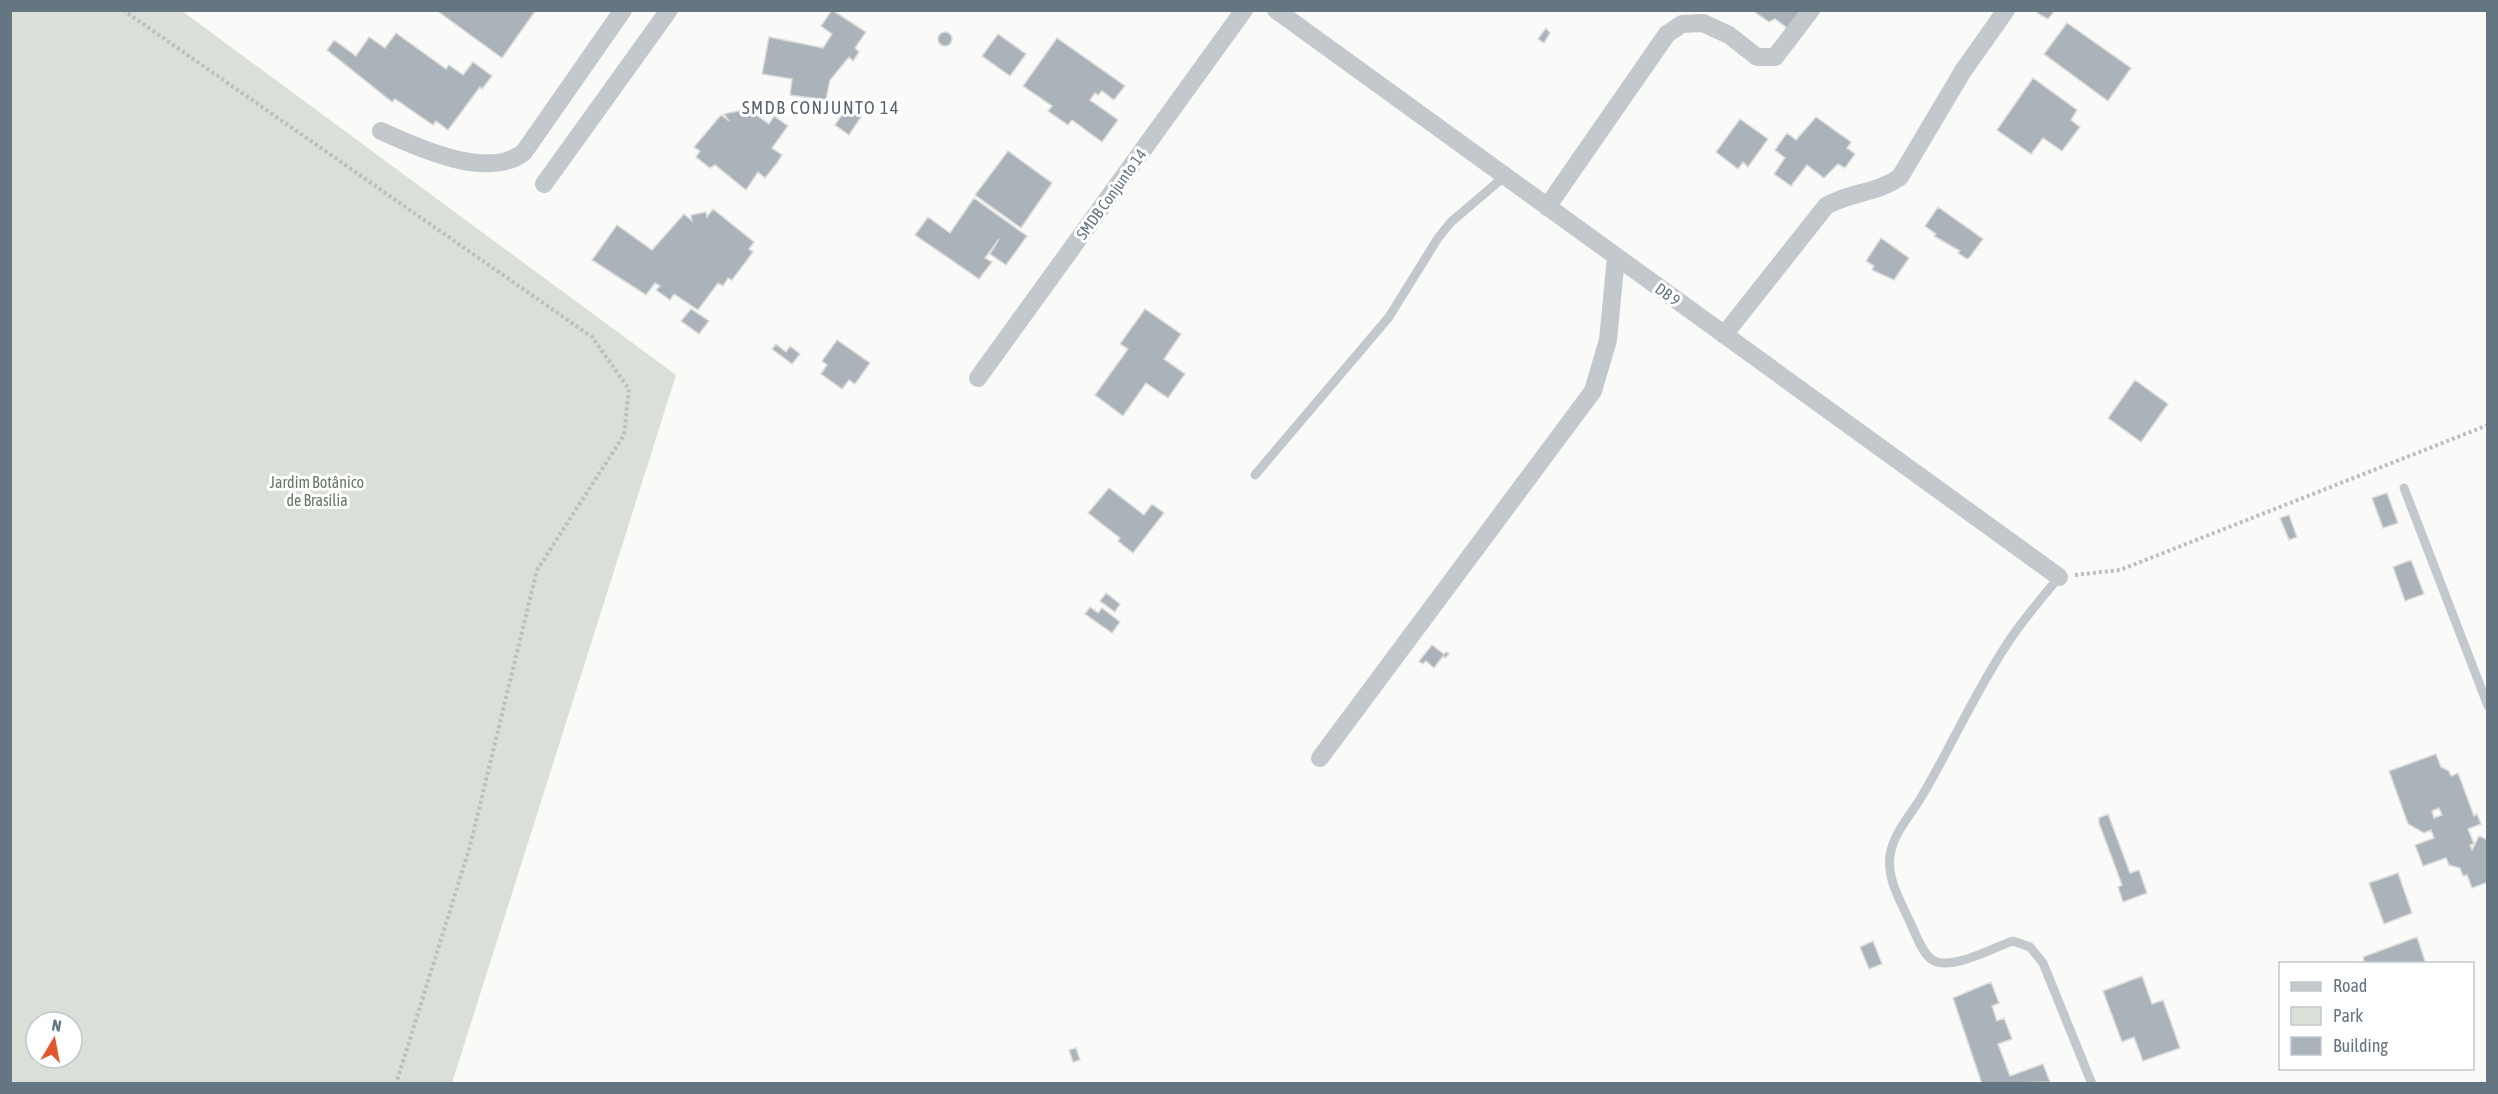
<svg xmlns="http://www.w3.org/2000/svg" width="2498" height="1094" viewBox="0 0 2498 1094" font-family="'Asap Condensed',sans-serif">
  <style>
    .green { fill: #dadfd7; fill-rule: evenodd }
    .building { fill: #aab3b9; stroke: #dcdcda; stroke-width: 1.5; fill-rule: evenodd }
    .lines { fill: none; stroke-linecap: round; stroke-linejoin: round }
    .path { stroke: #bbbfc2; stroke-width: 4; stroke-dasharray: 3 3; stroke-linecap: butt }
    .lane { stroke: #c3c8cc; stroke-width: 9 }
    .street { stroke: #c3c8cc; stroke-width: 18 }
    .labels { text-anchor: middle; stroke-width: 6; stroke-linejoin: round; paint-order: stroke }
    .street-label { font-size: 16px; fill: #657683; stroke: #fff }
    .park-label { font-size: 16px; fill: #687a64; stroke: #fff }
    .neighbourhood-label { font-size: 18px; letter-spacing: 1.5px; fill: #57646e; stroke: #fff }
  </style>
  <rect width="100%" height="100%" fill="#fafaf8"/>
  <path class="green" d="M 10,11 L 182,11 L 676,375 L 452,1083 L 11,1083 ZM 36,1022 L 72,1022 L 72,1058 L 36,1058 Z"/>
  <path class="building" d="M 436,10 L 536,10 L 502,58 Z
    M 832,10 L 866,32 L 855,48 L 859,52 L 853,61 L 849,57 L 830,80 L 826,100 L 790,95 L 792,79 L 762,74 L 769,37 L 823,48 L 832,34 L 821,26 Z
    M 1752,10 L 1816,10 L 1798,36 L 1775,19 L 1769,22 Z
    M 2039,10 L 2055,10 L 2048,19 L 2037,13 Z
    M 2067,23 L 2131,68 L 2108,101 L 2044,54 Z
    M 1546,28 L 1550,33 L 1544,43 L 1538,39 Z
    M938 39a7 7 0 1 1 14 0a7 7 0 1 1-14 0Z
    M 396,33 L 446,69 L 449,65 L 463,75 L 473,62 L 492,76 L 482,89 L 480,87 L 448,130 L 436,121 L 433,125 L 395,99 L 392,102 L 327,50 L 334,40 L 356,56 L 369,37 L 385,48 Z
    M 998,34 L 1026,54 L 1010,76 L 982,56 Z
    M 1057,38 L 1125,86 L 1114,100 L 1102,91 L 1098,95 L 1095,93 L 1090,100 L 1118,120 L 1102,142 L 1072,120 L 1068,125 L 1048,111 L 1052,106 L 1023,86 Z
    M 2033,78 L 2077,110 L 2071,120 L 2080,127 L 2062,151 L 2043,138 L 2031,154 L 1997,130 Z
    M 847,107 L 861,117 L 849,135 L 835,125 Z
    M 748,109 L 769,124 L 774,116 L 788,126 L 772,148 L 782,155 L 777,163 L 765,178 L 758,172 L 746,190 L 715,165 L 710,168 L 696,157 L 700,151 L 694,147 L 721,115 L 729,121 L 724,114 Z
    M 1816,117 L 1851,142 L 1847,148 L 1855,154 L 1845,168 L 1838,164 L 1824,178 L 1807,165 L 1791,186 L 1774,174 L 1785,158 L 1775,150 L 1787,133 L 1796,140 Z
    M 1740,119 L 1768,139 L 1748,167 L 1743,162 L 1738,169 L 1716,152 Z
    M 1008,151 L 1052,183 L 1021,228 L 975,195 Z
    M 974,198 L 1027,236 L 1006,265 L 990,254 L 999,239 L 985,258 L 992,262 L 979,279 L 915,235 L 928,217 L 950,233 Z
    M 1938,207 L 1983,239 L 1969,258 L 1967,259 L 1958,253 L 1960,251 L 1934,236 L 1936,234 L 1925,226 Z
    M 713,209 L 754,242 L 749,249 L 753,252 L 732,280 L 728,278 L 723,286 L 718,283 L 698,310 L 674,294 L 670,300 L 656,290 L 660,286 L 655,283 L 646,295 L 592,260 L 617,225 L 652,250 L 684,214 L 692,221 L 691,215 L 706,212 L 707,217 Z
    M 1881,238 L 1909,258 L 1894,280 L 1872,270 L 1874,266 L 1866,261 Z
    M 691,309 L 709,321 L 699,334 L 681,321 Z
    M 1145,309 L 1181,334 L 1164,359 L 1185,374 L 1168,398 L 1146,383 L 1123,416 L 1095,395 L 1128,349 L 1120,344 Z
    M 837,340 L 870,363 L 855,384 L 849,380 L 842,389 L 821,374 L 827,365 L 822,361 Z
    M 776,344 L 786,352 L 790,346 L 800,354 L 792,364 L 772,349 Z
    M 2135,380 L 2168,404 L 2141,442 L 2108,418 Z
    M 1109,488 L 1144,515 L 1152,504 L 1164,513 L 1133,553 L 1118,541 L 1120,538 L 1088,513 Z
    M 2387,493 L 2398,523 L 2383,528 L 2372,498 Z
    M 2289,515 L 2297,537 L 2289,540 L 2280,518 Z
    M 2411,560 L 2424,594 L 2405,601 L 2393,567 Z
    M 1106,593 L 1120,604 L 1115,612 L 1100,601 Z
    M 1090,607 L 1098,613 L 1102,608 L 1120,622 L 1112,633 L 1085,614 Z
    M 1432,645 L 1444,654 L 1447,652 L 1449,654 L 1445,658 L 1443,656 L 1434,668 L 1426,661 L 1423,664 L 1419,661 Z
    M 2436,754 L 2441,767 L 2449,771 L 2451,776 L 2458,773 L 2474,816 L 2477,814 L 2481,824 L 2468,829 L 2474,844 L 2470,845 L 2472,850 L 2479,836 L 2488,840 L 2488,882 L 2472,888 L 2467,875 L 2463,876 L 2460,868 L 2449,865 L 2446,858 L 2423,866 L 2415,845 L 2434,838 L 2431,830 L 2424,833 L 2408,824 L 2389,771 ZM 2439,808 L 2442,815 L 2434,818 L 2432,811 Z
    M 2108,814 L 2130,873 L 2139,870 L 2147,893 L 2123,902 L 2118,887 L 2122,885 L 2099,823 L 2099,818 Z
    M 2398,873 L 2412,913 L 2384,924 L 2369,883 Z
    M 2417,937 L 2426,964 L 2365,964 L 2363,957 Z
    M 1873,941 L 1882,964 L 1869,969 L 1860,947 Z
    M 2142,976 L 2152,1004 L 2163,1000 L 2180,1048 L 2143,1061 L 2134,1037 L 2122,1042 L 2103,991 Z
    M 1991,982 L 1999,1003 L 1992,1006 L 1997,1021 L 2004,1018 L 2012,1039 L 1998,1044 L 2010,1076 L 2043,1064 L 2050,1082 L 1982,1084 L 1953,998 Z
    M 1076,1048 L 1080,1060 L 1073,1062 L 1069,1050 Z"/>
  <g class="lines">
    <path class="path" d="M 123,10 L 592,337 L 629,389 L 624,435 L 537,570 L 470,846 L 396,1084
      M 2075,575 L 2120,570 L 2488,425"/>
    <path class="lane" d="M 1255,475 L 1389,317 L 1438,238 L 1451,222 L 1505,176
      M 2404,488 L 2488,706
      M 2059,577 C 2042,598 2024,618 2009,641 C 1976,690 1952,745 1922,796 C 1911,815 1893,833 1890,856 C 1887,879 1900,900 1909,920 C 1915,932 1921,951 1931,959 C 1949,973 1994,947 2013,941 L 2030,947 L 2043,963 L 2092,1084"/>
    <path class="street" d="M 1276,10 L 2059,577
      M 381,131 C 416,147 489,181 524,152 L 623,10
      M 544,184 L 669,10
      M 1547,207 L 1667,34 L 1682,24 L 1703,23 L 1729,35 L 1757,57 L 1775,57 L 1811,10
      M 1724,335 L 1826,206 C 1850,192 1878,193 1900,177 L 1963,71 L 2006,10
      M 978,378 L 1244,10
      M 1320,758 L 1593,391 L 1608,340 L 1616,257"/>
  </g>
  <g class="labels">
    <g class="street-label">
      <text transform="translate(1111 194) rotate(-54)" y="6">SMDB Conjunto 14</text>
      <text transform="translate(1668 294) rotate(36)" y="6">DB 9</text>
    </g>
    <g class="park-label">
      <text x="317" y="488">Jardim Botânico<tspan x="317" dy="18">de Brasília</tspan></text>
    </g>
    <g class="neighbourhood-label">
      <text x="821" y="114">SMDB CONJUNTO 14</text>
    </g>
  </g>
  <rect width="2498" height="1094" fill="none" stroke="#657683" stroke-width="24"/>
  <rect x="2279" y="962" width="195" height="108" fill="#ffffff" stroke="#c1c8cd" stroke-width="1.5"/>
  <rect x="2291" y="982" width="30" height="9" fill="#c3c8cc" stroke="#c1c8cd" stroke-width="1.5"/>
  <text x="2333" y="992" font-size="18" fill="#657683">Road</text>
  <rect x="2291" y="1007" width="30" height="18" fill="#dadfd7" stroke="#c1c8cd" stroke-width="1.5"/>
  <text x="2333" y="1022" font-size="18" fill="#657683">Park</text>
  <rect x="2291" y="1037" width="30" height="18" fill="#aab3b9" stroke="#c1c8cd" stroke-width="1.5"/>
  <text x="2333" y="1052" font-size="18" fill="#657683">Building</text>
  <g transform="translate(54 1040) rotate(10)"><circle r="28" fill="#ffffff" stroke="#c1c8cd" stroke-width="1.5"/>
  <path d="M0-4.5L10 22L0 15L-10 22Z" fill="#e4572e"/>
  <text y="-9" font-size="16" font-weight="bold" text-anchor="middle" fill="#657683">N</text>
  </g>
</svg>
